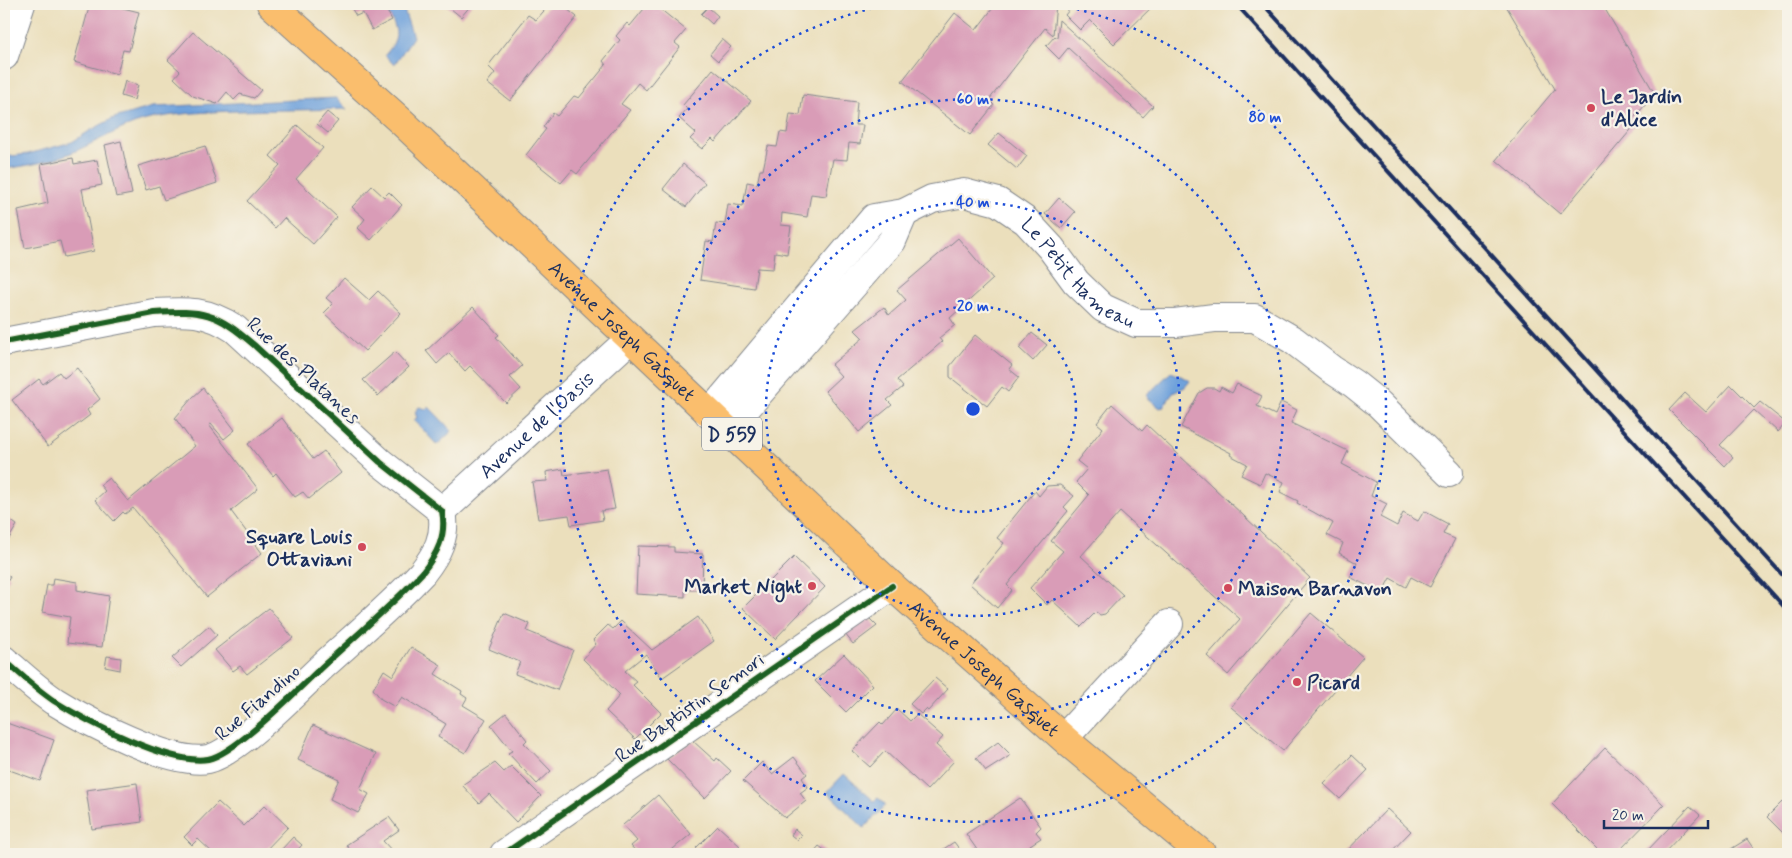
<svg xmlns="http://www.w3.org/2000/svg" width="1792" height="858" viewBox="0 0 1792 858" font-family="Mynerve,sans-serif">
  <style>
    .water { fill: #70a2db; stroke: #46689c }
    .building { fill: #d99cb7 }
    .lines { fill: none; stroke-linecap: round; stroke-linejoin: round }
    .minor-casing { stroke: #83878d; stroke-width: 30 }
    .major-casing { stroke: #83878d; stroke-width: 30 }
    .minor { stroke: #fff; stroke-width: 28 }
    .major { stroke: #fabe6d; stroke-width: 28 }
    .rail { stroke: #1b2f5e; stroke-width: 4 }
    .cycleway-casing { stroke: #f7f3e8; stroke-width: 9 }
    .cycleway { stroke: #1b5e20; stroke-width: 6 }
    .ring { fill: none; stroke: #1d4ed8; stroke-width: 2.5; stroke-dasharray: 2.5 5 }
    .poi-dot { fill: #d1495b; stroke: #f7f3e8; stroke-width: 2 }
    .labels { text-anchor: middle; stroke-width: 4.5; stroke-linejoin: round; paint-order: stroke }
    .shield { fill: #f7f3e8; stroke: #5d6a87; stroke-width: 1 }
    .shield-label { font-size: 19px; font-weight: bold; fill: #1b2f5e }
    .poi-label { font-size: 20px; font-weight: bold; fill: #1b2f5e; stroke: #f7f3e8; text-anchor: start }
    .street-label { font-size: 20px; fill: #1b2f5e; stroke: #f7f3e8 }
    .centre { fill: #1d4ed8; stroke: #f7f3e8; stroke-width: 2.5 }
    .ring-label { font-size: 15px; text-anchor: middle; font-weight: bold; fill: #1d4ed8; stroke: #f7f3e8; stroke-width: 4.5; stroke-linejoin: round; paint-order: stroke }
  </style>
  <rect width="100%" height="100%" fill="#f7f3e8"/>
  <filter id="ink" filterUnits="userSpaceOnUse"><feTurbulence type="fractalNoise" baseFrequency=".02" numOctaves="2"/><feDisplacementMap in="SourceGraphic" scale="10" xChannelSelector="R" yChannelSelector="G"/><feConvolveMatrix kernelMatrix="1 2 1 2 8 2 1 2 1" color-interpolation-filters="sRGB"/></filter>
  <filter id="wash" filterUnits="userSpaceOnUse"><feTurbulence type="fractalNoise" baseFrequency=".0096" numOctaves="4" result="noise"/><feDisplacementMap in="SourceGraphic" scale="20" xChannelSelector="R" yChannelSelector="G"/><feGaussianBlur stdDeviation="1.12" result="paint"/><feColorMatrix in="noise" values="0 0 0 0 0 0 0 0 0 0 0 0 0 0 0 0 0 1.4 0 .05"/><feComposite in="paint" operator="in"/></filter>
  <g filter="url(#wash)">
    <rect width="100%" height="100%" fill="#ebdfbc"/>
    <path class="water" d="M 383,4 L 402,4 L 413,37 L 394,65 L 385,55 C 404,34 395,26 383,4 Z
      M 336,98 L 347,109 C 310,110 273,110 237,111 C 206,112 176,113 146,120 C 117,128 91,146 63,156 C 44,163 24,166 4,169 L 4,157 L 28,154 L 72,142 L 91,130 L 114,118 L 153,107 Z
      M 1171,372 L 1188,379 L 1190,381 L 1185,387 L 1173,393 L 1163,407 L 1160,408 L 1147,397 L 1147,395 Z
      M 419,407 L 426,409 L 429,407 L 452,431 L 437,445 L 414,420 L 417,418 L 415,412 Z
      M 844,774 L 874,801 L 878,798 L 886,805 L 864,828 L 827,792 Z"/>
    <g id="blocks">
      <path class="building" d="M 90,4 L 107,4 L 139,12 L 129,51 L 123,50 L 117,74 L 74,62 Z
        M 349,4 L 383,4 L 392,20 L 372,30 L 363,13 L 356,16 Z
        M 445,4 L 472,4 L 461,17 Z
        M 550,4 L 567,4 L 567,9 L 577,17 L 510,101 L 487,83 L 495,73 L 488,66 L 528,15 L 536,20 Z
        M 648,4 L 654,4 L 686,30 L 675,43 L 680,47 L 646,90 L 638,83 L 621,104 L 630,110 L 577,174 L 572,170 L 561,183 L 526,155 L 546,129 L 543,127 L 553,113 L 557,116 L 574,96 L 579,98 L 606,65 L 603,61 L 620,40 L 616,36 L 627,23 L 630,26 Z
        M 996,4 L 1056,4 L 1053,35 L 1045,28 L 989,100 L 994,105 L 970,135 L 902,81 L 955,13 L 976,30 Z
        M 1074,4 L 1155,4 L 1114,44 L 1090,20 L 1080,30 L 1065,15 Z
        M 1505,4 L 1602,4 L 1655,94 L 1631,121 L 1635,125 L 1560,214 L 1496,160 L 1555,89 Z
        M 708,7 L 718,16 L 712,24 L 701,14 Z
        M 1059,20 L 1153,106 L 1143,117 L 1068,48 L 1059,59 L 1046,46 L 1055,36 L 1057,38 Z
        M 193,32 L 261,90 L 254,98 L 240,94 L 234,100 L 227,92 L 217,104 L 193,96 L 174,78 L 180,71 L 168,60 Z
        M 722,39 L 731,47 L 718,61 L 710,54 Z
        M 713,69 L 751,101 L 715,142 L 712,139 L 702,149 L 690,139 L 696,133 L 679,118 L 687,109 L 683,105 Z
        M 125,81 L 138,85 L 134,100 L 121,96 Z
        M 803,95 L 857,102 L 855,125 L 863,125 L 860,144 L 849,143 L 847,160 L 833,159 L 826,196 L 811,194 L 807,217 L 782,213 L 781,225 L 791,226 L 787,254 L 775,252 L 773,269 L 757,268 L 754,288 L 700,280 L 706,241 L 713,242 L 716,223 L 725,224 L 728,204 L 743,206 L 747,182 L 757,184 L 760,170 L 763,170 L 768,146 L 777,147 L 780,132 L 787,133 L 790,114 L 800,115 Z
        M 327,112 L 338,121 L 328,133 L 317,124 Z
        M 297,125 L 323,148 L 296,179 L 337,217 L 313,244 L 284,218 L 275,228 L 247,201 L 280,165 L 270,156 Z
        M 999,133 L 1027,156 L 1017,169 L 988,145 Z
        M 121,141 L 132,194 L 116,197 L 105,145 Z
        M 205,146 L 217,183 L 164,200 L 159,186 L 146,190 L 138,166 Z
        M 73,158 L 74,164 L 97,160 L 102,185 L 82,189 L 94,251 L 64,257 L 60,241 L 25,248 L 18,210 L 48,203 L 41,164 Z
        M 683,164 L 705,183 L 686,207 L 663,189 Z
        M 372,186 L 384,197 L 389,192 L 402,205 L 371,240 L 358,228 L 365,219 L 352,207 Z
        M 1059,198 L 1075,212 L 1061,228 L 1045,214 Z
        M 958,238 L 993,279 L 950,318 L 955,325 L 939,338 L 942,342 L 897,380 L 903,387 L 887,400 L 892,405 L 859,432 L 825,391 L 841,376 L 831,365 L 863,338 L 855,330 L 884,307 L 889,315 L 906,300 L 897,290 Z
        M 344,278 L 369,300 L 378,291 L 401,313 L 365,351 L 324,313 L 333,304 L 326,298 Z
        M 473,307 L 499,335 L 496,337 L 522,366 L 510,377 L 521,389 L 506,403 L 470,366 L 465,371 L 449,353 L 437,364 L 426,351 Z
        M 1032,333 L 1047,345 L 1033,361 L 1019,348 Z
        M 975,335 L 1012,365 L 1009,369 L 1019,377 L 1008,392 L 1002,387 L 987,406 L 950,377 L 950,366 Z
        M 395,352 L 409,367 L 378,396 L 363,380 Z
        M 77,368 L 100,399 L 87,410 L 90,415 L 48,447 L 12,400 L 39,379 L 43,384 L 59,372 L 64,378 Z
        M 1237,384 L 1262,396 L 1257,406 L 1275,415 L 1281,402 L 1297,410 L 1291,423 L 1348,451 L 1342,464 L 1376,482 L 1371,496 L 1387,504 L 1380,517 L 1397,526 L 1403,513 L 1418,521 L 1424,511 L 1448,524 L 1443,534 L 1455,539 L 1430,587 L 1411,577 L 1406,587 L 1390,578 L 1382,593 L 1350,577 L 1357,563 L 1339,553 L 1343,543 L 1327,535 L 1333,523 L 1297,503 L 1298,501 L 1280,492 L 1284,482 L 1265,473 L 1260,484 L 1241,475 L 1247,464 L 1230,455 L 1231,453 L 1181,427 L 1199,393 L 1207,388 L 1214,388 L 1219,391 L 1221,387 L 1232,393 Z
        M 1731,385 L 1754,408 L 1760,402 L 1786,423 L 1778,432 L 1754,410 L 1720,445 L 1733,457 L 1725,466 L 1669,410 L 1685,393 L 1706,412 Z
        M 203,388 L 235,430 L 224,439 L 211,424 L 209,425 L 258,489 L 231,511 L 262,553 L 207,597 L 133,508 L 125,514 L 123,512 L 114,521 L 95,500 L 105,491 L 100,485 L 109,478 L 128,501 L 195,446 L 175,418 L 192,398 Z
        M 1112,404 L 1142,431 L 1147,425 L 1310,578 L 1228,675 L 1207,656 L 1240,619 L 1120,512 L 1081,556 L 1123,595 L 1105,614 L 1100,615 L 1096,612 L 1081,627 L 1052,600 L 1047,605 L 1030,588 L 1063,551 L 1051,541 L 1089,495 L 1076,482 L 1087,469 L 1077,461 L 1103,428 L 1097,423 Z
        M 282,418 L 313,459 L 324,451 L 341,473 L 309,499 L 303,492 L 295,497 L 276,473 L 273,476 L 248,444 Z
        M 563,469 L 564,475 L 607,469 L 615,509 L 601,511 L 603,520 L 571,525 L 569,515 L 538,519 L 532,482 L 547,481 L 546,472 Z
        M 1060,485 L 1074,496 L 1064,507 L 1068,511 L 1007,585 L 1012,590 L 997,608 L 970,584 L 1004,543 L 997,538 L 1035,491 L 1039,496 L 1047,486 Z
        M 4,516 L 17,525 L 4,547 Z
        M 638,546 L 674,547 L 674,552 L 703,554 L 702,590 L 685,590 L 685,597 L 636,594 Z
        M 794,557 L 825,587 L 775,639 L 743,608 Z
        M 4,572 L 10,577 L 4,587 Z
        M 53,578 L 77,582 L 77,590 L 109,596 L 102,647 L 67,643 L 70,617 L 42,612 L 47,585 L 52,585 Z
        M 269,608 L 293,638 L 247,674 L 240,666 L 233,671 L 215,650 Z
        M 504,613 L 530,624 L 527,631 L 573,650 L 557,690 L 515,674 L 520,662 L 489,649 Z
        M 1311,613 L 1363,657 L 1283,751 L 1231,707 Z
        M 698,617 L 714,641 L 662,678 L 646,654 L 625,671 L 637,682 L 633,685 L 661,713 L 635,739 L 606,711 L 620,695 L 583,659 L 596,644 L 593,640 L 608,625 L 613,629 L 621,621 L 652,650 Z
        M 868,617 L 877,626 L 853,644 L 845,634 Z
        M 209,626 L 217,635 L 181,667 L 172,658 Z
        M 411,647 L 441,665 L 435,674 L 462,691 L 461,694 L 467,698 L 463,705 L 486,719 L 465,753 L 438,737 L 446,724 L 402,697 L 395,707 L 381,699 L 373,689 L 384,670 L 393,676 Z
        M 844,654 L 873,685 L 846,712 L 815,681 Z
        M 107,656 L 121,658 L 120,670 L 105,667 Z
        M 935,678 L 948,689 L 928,711 L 926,709 L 921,714 L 910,704 Z
        M 897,709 L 910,721 L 917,714 L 943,737 L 936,745 L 954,761 L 927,790 L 885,751 L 870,767 L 852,751 L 880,722 L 883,725 Z
        M 506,713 L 527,740 L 524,743 L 551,771 L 537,784 L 508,753 L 512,751 L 491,725 Z
        M 4,722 L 54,740 L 40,781 L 4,768 Z
        M 313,725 L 376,754 L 360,789 L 369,794 L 358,813 L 330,799 L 339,779 L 298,760 Z
        M 693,741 L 715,761 L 717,758 L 731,771 L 705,798 L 667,759 Z
        M 998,742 L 1011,755 L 986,771 L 976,758 Z
        M 1605,748 L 1664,805 L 1616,854 L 1602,854 L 1552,804 Z
        M 1352,755 L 1368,770 L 1340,799 L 1324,784 Z
        M 794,757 L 807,774 L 802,778 L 808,787 L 800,793 L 806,801 L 785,818 L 743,781 L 762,762 L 772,774 Z
        M 495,763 L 504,772 L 511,766 L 541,796 L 516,822 L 489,794 L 479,803 L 462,785 Z
        M 137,783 L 142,822 L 92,829 L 86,790 Z
        M 658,795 L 691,834 L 667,854 L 638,854 L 631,846 L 637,841 L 623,825 Z
        M 1788,796 L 1788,838 L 1767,817 Z
        M 1020,798 L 1041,827 L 1036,832 L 1041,838 L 1030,845 L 1033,850 L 1027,854 L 980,854 L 966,834 Z
        M 218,802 L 244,826 L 265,805 L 288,827 L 262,854 L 214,854 L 198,839 L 192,845 L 184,837 Z
        M 1690,806 L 1700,815 L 1663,854 L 1644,854 Z
        M 1387,809 L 1411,831 L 1389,854 L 1344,854 Z
        M 389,817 L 399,830 L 383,841 L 394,853 L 393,854 L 354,854 L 346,845 Z
        M 718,826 L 740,846 L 732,854 L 702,854 L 696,848 Z
        M 795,829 L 802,835 L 797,840 L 791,835 Z
        M 293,837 L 302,845 L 294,854 L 285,854 L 281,850 Z
        M 1747,839 L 1757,854 L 1723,854 Z
        M 954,842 L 963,854 L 936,854 Z
        M 819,846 L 830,854 L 812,854 Z"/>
    </g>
  </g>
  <g filter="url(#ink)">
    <use href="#blocks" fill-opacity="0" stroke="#83878d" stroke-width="1"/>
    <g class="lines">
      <defs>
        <g id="minor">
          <path d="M 4,56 L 21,4"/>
          <path d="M 4,342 L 154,313 C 188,311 206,310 235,329 L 380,462 L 442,511"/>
          <path id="s1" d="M 709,414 L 874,218 L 904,213 L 932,199 L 964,193 L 998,202 L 1026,221 L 1051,248 L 1076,282 L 1103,308 L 1136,323 L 1175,323 L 1214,318 L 1255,318 L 1293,340 L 1331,369 L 1354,384 L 1379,404 L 1449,473"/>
          <path d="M 727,430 L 892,241 L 904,213"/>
          <path id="s2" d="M 442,511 L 630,339"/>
          <path d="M 4,660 C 20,674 36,689 54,701 C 86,721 171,766 208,759 C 237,753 301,686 325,664 C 358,634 392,605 422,573 C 437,554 447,536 442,511"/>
          <path d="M 1064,738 L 1169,624"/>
          <path d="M 504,854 L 892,586"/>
        </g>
        <g id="major">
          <path id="s3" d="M 271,4 L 403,123 L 892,586 L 1070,744 L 1202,854"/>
        </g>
      </defs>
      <use href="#minor" class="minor-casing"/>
      <use href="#major" class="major-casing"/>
      <use href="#minor" class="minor"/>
      <use href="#major" class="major"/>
      <path class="rail" d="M 1236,4 L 1788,611
        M 1263,4 L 1788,581"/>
      <defs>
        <path id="cycleway" d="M 4,342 L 154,313 C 203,310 216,312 254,345 L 380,462 L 442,511 C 447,536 437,554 422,573 C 392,605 358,634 325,664 C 301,686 237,753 208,759 C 171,766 86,721 54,701 C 36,689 20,674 4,660
          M 504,854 L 892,586"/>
      </defs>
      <use href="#cycleway" class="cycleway-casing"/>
      <use href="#cycleway" class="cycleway"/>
    </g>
  </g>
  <g class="ring">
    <circle cx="973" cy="409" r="103"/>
    <circle cx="973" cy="409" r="207"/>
    <circle cx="973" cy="409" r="310"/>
    <path d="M1055 4A413 413 0 1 1 891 4"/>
  </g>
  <g class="poi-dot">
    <circle cx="1591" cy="108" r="5"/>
    <circle cx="362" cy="547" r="5"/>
    <circle cx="812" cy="586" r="5"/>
    <circle cx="1228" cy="588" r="5"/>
    <circle cx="1297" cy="682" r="5"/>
  </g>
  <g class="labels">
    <rect class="shield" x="702" y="417.5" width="60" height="33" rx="4"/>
    <g class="shield-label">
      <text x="732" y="441">D 559</text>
    </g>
    <g class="poi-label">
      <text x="1601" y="103">Le Jardin<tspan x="1601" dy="23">d'Alice</tspan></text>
      <text x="352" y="543" text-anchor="end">Square Louis<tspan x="352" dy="23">Ottaviani</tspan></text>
      <text x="802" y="593" text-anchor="end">Market Night</text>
      <text x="1238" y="595">Maison Barnavon</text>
      <text x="1307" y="689">Picard</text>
    </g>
    <g class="street-label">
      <text dy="7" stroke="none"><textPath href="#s1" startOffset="494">Le Petit Hameau</textPath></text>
      <text dy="7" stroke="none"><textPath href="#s3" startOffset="480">Avenue Joseph Gasquet</textPath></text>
      <text transform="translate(304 370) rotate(43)" y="7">Rue des Platanes</text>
      <text dy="7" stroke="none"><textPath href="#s2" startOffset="128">Avenue de l'Oasis</textPath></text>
      <text dy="7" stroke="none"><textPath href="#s3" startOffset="975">Avenue Joseph Gasquet</textPath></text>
      <text transform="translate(257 702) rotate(-41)" y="7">Rue Fiandino</text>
      <text transform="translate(689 707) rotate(-35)" y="7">Rue Baptistin Semori</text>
    </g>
  </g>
  <circle cx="973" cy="409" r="8" class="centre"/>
  <g class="ring-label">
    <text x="973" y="104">60 m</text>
    <text x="1265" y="122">80 m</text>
    <text x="973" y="207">40 m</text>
    <text x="973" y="311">20 m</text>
  </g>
  <rect width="1792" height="858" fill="none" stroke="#f7f3e8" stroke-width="20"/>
  <path d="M1604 820v8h104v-8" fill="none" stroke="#1b2f5e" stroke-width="2.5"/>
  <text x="1612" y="820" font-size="15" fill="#1b2f5e" stroke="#f7f3e8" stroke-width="4" paint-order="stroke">20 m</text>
</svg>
